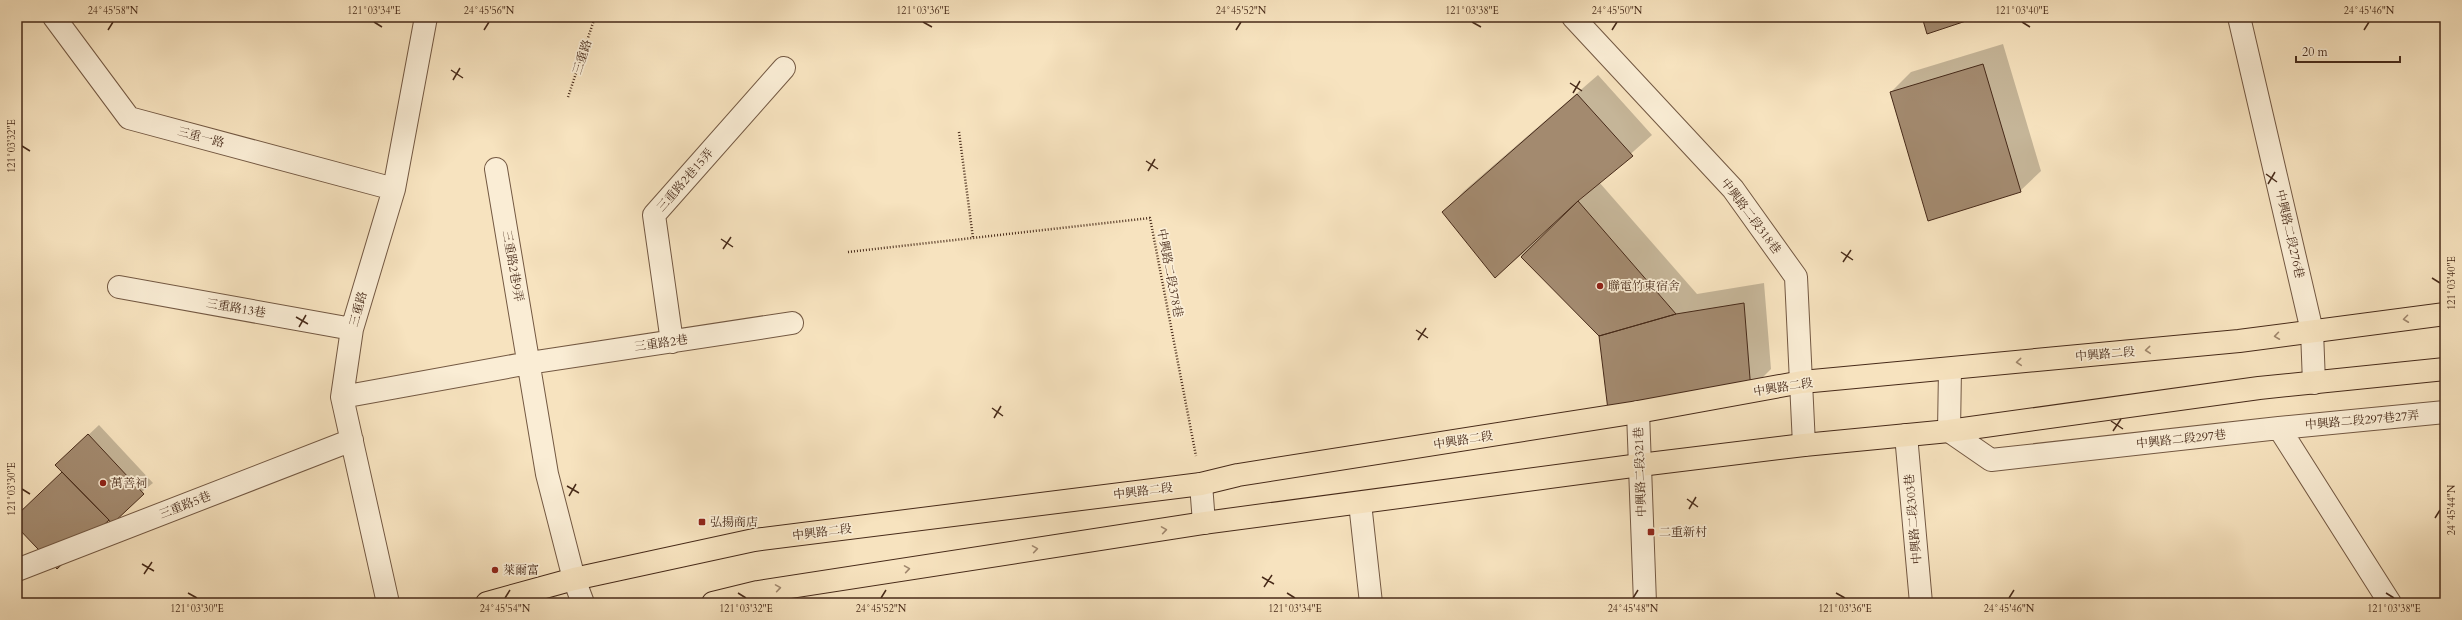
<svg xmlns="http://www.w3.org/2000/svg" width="2462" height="620" viewBox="0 0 2462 620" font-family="Cardo,'Noto Serif TC',serif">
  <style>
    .shadow { fill: #0003 }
    .building { fill: #a38a6f; stroke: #472a19 }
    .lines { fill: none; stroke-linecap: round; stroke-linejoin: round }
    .minor-casing { stroke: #735842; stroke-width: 24 }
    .major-casing { stroke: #472a19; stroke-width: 24 }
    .path { stroke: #472a19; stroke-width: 2.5; stroke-dasharray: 1 2; stroke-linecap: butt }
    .minor { stroke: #faedd5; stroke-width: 22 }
    .major { stroke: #f7e3bf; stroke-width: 22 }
    .oneway { stroke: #9f866c }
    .ticks { fill: none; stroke: #472a19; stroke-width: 1.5 }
    .poi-dot { fill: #8f2418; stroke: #faedd5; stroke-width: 1.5 }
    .labels { text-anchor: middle; stroke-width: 3.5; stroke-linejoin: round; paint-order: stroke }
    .street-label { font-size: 12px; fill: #472a19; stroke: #faedd5 }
    .poi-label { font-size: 12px; fill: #472a19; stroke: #faedd5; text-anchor: start }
    .neatline { fill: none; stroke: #472a19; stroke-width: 1.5 }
    .ticks-label { font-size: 10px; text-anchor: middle; fill: #472a19 }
  </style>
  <rect width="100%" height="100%" fill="#f7e3bf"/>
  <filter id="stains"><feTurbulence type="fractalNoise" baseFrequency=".005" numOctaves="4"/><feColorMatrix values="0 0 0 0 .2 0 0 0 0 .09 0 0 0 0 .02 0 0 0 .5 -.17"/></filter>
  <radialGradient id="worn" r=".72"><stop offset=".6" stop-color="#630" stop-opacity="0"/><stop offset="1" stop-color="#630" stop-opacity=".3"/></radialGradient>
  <path class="shadow" d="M 2003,44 L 2041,171 L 2020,191 L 1891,92 L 1911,72 Z
    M 1598,75 L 1652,135 L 1599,182 L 1697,294 L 1764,283 L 1771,369 L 1750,390 L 1600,336 L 1521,255 L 1495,277 L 1444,212 L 1464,191 Z
    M 99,425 L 153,483 L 109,518 L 17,526 L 17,517 L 64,471 L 67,455 Z"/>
  <path class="building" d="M 1922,17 L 1978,17 L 1927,34 Z
    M 1983,64 L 2021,192 L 1928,221 L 1890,92 Z
    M 1577,94 L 1633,156 L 1578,201 L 1495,278 L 1442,212 Z
    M 1578,201 L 1676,314 L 1599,336 L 1521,257 Z
    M 1744,303 L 1751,391 L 1608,410 L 1599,336 L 1676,314 Z
    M 88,434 L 144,494 L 111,525 L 109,520 L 55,465 Z
    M 62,472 L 109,520 L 57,569 L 17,527 L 17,515 Z"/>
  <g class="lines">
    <defs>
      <path id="minor" d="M 54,17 L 129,118 L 394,189
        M 1573,17 L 1733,189 L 1796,277 L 1804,445
        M 2239,17 L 2312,331 L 2314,383
        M 496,169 L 547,474 L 574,579 L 583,603
        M 119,287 L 352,329
        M 672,342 L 654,215 L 784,68
        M 1950,369 L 1949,431 L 1991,460 L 2279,428 L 2390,603
        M 342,397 L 529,363 L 792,323
        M 1638,412 L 1645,603
        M 2279,428 L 2445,412
        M 1906,435 L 1921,603
        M 1201,484 L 1204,523
        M 1360,503 L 1371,603
        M 17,570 L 352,440
        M 388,603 L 342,397 L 352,329 L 394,189 L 426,17"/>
      <path id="major" d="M 487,603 L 574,579 L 754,540 L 1201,484 L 1238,475 L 1638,412 L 1802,382 L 2239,341 L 2445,314
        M 713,603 L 758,592 L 1204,523 L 1640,465 L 1804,445 L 1949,431 L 2259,388 L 2445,369"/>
    </defs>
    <use href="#minor" class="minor-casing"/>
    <use href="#major" class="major-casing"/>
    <path class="path" d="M 568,97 L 595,17
      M 959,132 L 973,238
      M 848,252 L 1150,218 L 1196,456"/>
    <use href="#minor" class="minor"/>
    <use href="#major" class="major"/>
  </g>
  <defs><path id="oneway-chevron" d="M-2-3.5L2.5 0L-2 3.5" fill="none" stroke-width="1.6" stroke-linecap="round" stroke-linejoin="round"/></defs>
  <g class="oneway">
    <use href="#oneway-chevron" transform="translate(2406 319) rotate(173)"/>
    <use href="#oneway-chevron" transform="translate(2277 336) rotate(172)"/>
    <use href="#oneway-chevron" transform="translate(2148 350) rotate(175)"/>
    <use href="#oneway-chevron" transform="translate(2019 362) rotate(175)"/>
    <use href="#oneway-chevron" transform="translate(1164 530) rotate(-9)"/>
    <use href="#oneway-chevron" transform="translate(1035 549) rotate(-9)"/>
    <use href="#oneway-chevron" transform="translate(907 569) rotate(-9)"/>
    <use href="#oneway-chevron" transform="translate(778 588) rotate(-9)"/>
  </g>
  <path class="ticks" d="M 374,22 L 382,27M 923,22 L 932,27M 1472,22 L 1481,27M 2022,22 L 2030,27M 108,30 L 113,22M 484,30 L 489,22M 1236,30 L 1241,22M 1612,30 L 1617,22M 2364,30 L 2369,22M 451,70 L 463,78M 453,80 L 460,68M 1570,83 L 1582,91M 1573,93 L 1580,81M 22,146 L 30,151M 1146,161 L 1158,169M 1148,171 L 1155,159M 2266,174 L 2277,182M 2268,184 L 2275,172M 721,239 L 733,247M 723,249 L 731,237M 1841,252 L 1853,260M 1843,262 L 1851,250M 2432,278 L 2440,283M 296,317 L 308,324M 299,327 L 306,315M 1416,330 L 1428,338M 1418,340 L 1426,328M 992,408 L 1003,416M 994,418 L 1001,406M 2111,421 L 2123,429M 2113,431 L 2121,419M 567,486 L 579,493M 22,489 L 30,494M 569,496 L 576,484M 1687,499 L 1698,507M 1689,509 L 1696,497M 2435,518 L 2440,510M 142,564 L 154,571M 144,574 L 152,562M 1262,577 L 1274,584M 1264,587 L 1272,575M 188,593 L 197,598M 738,593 L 746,598M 1287,593 L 1295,598M 1836,593 L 1845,598M 2386,593 L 2394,598M 505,598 L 510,590M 881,598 L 886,590M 1633,598 L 1638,590M 2009,598 L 2014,590"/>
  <g class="poi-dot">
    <circle cx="1600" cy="286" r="4"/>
    <circle cx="103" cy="483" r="4"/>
    <rect x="698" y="518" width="8" height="8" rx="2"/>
    <rect x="1647" y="528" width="8" height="8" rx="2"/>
    <circle cx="495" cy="570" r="4"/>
  </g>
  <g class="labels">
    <g class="street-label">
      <text transform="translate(582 57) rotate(-72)" y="4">三重路</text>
      <text transform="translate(201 137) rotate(15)" y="4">三重一路</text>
      <text transform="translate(685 180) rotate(-49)" y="4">三重路2巷15弄</text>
      <text transform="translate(1751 216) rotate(53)" y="4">中興路二段318巷</text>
      <text transform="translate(2290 234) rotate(77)" y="4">中興路二段276巷</text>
      <text transform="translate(513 266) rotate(80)" y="4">三重路2巷9弄</text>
      <text transform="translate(1170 273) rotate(79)" y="4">中興路二段378巷</text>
      <text transform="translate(236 308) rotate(10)" y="4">三重路13巷</text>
      <text transform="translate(358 309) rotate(-74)" y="4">三重路</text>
      <text transform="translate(661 343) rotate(-8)" y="4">三重路2巷</text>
      <text transform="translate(2105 354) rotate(-5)" y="4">中興路二段</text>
      <text transform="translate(1783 387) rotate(-9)" y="4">中興路二段</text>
      <text transform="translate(2362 420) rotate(-5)" y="4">中興路二段297巷27弄</text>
      <text transform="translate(2181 439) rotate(-6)" y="4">中興路二段297巷</text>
      <text transform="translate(1463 440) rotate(-9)" y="4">中興路二段</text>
      <text transform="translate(1640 472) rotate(-92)" y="4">中興路二段321巷</text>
      <text transform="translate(1143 491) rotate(-7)" y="4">中興路二段</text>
      <text transform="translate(185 505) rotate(-21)" y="4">三重路5巷</text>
      <text transform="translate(1913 519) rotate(-95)" y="4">中興路二段303巷</text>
      <text transform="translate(822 532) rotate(-7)" y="4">中興路二段</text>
    </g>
    <g class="poi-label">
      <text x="1608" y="290">聯電竹東宿舍</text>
      <text x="111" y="487">萬善祠</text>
      <text x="710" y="526">弘揚商店</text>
      <text x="1659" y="536">二重新村</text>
      <text x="503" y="574">萊爾富</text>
    </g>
  </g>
  <rect width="2462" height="620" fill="none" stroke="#f7e3bf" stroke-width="44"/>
  <path d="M2296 56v6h104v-6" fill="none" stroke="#472a19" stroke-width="2"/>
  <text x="2302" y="56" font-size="12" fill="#472a19" stroke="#faedd5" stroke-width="3" paint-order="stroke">20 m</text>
  <rect x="22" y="22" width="2418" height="576" class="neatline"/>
  <g class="ticks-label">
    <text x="113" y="14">24°45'58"N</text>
    <text x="374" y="14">121°03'34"E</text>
    <text x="489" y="14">24°45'56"N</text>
    <text x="923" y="14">121°03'36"E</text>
    <text x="1241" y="14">24°45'52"N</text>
    <text x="1472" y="14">121°03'38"E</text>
    <text x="1617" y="14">24°45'50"N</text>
    <text x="2022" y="14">121°03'40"E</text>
    <text x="2369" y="14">24°45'46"N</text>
    <text transform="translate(11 146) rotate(-90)" y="4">121°03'32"E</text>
    <text transform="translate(2451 283) rotate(-90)" y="4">121°03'40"E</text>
    <text transform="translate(11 489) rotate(-90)" y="4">121°03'30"E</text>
    <text transform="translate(2451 510) rotate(-90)" y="4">24°45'44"N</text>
    <text x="197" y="612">121°03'30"E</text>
    <text x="505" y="612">24°45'54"N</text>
    <text x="746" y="612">121°03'32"E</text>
    <text x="881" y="612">24°45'52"N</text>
    <text x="1295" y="612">121°03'34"E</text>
    <text x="1633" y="612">24°45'48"N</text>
    <text x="1845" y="612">121°03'36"E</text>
    <text x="2009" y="612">24°45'46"N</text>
    <text x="2394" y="612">121°03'38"E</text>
  </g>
  <rect width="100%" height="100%" filter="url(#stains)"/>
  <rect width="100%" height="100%" fill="url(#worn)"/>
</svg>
